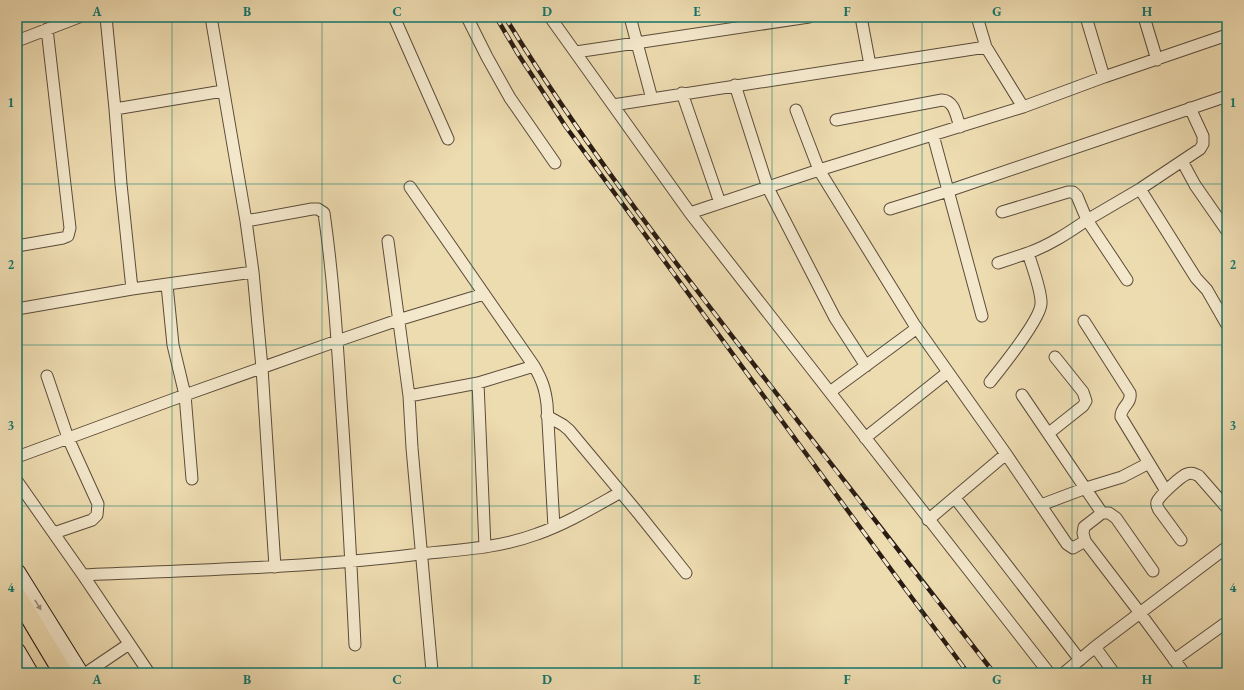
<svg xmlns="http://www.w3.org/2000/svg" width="1244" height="690" viewBox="0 0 1244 690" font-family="'EB Garamond',serif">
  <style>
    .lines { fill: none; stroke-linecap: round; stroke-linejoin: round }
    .street-casing { stroke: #5b4c3a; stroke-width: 13 }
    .secondary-casing { stroke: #2a1c13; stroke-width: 18 }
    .primary-casing { stroke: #2a1c13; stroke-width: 20 }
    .street { stroke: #f4e8cc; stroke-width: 11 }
    .secondary { stroke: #f4e8cc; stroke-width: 16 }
    .primary { stroke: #eedcb1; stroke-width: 18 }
    .rail-casing { stroke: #2a1c13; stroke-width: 4.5 }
    .rail { stroke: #f4e8cc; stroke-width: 3; stroke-dasharray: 9; stroke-linecap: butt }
    .oneway { fill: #998c79 }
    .grid { fill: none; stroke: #0f766e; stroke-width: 1; stroke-opacity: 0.55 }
    .neatline { fill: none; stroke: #0f766e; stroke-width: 1.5 }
    .grid-label { font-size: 13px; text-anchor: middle; font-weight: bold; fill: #0f766e }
  </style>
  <rect width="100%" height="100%" fill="#eedcb1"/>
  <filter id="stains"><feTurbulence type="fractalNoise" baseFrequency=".005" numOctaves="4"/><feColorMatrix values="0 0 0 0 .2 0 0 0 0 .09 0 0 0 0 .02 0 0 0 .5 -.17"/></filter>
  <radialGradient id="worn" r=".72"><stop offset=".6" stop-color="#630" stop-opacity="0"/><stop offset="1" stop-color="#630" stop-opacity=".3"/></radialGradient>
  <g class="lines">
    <defs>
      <path id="street" d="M 106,17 L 115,109 L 121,184 L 132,289
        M 211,17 L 246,221 L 253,272 L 262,368 L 275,567
        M 394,17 L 448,139
        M 467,17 L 487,57 L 510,98 L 555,163
        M 550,17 L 690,213 L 1049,673
        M 630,17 L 652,99
        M 861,17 L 870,65
        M 977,17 L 986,47
        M 1086,17 L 1104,77
        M 1144,17 L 1157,60
        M 17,41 L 79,17
        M 576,52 L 809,17
        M 735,85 L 768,188 L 835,318 L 866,366
        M 682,93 L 720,203
        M 613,105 L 986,47 L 1023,107 L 819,170 L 690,213
        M 1023,107 L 1104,77 L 1227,35
        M 1190,108 L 1203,136 L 1203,144 L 1200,149 L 1182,161 L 1195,185 L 1227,231
        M 115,109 L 223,91
        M 796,110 L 819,170 L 914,324 L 1006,454 L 1067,544 L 1073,548 L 1085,541 L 1140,613 L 1184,673
        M 836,120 L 942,100 C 955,101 956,116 960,127
        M 933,135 L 982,316
        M 410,187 L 534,366 C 542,380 545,388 547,404 L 554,527
        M 1140,189 L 1196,278 L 1207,290 L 1227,325
        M 890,209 L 948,191 L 1227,96
        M 1002,212 L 1068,192 L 1073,192 L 1077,196 L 1087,220 L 1140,189 L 1182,161
        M 246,221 L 312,209 L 318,209 L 324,213 C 333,275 337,338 341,400 C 347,482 351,563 355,645
        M 388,241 L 409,396 L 412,448 L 432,671
        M 17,246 L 63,238 L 68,236 L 70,228 L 47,29
        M 1028,253 C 1050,245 1068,233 1087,220 L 1127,280
        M 167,285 L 173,345 L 185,395 L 192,479
        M 17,309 L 132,289 L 253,272
        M 1084,321 L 1130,393 C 1132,404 1120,407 1121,417 L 1166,491
        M 47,376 L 68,438 L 98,504 L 97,515 L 92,520 L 54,533
        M 990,382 C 1002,367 1040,320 1041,304 C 1042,292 1032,266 1028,253 L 998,263
        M 478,383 L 485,547
        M 830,392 L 917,328
        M 1022,395 L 1102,513
        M 409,396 L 478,383 L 534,366
        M 547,416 L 563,425 L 569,430 L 639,514 L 686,573
        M 1049,433 L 1083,406 L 1086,401 L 1083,392 L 1055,357
        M 865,438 L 948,372
        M 17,457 L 185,395 L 337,341 L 398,320 L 484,294
        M 17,481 L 83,575 L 149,673
        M 955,498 L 1080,660
        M 1041,505 L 1086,488 L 1122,477 L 1149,463
        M 928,520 L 1006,454
        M 1181,540 L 1159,510 C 1158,508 1156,505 1157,502 C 1159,496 1181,476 1187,474 C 1192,472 1195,474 1199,476 L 1227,508
        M 1085,541 L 1083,533 L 1084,527 L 1102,513 L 1109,513 L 1116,518 L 1153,571
        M 83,575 C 193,570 303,568 412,555 C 454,550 497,549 537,534 C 566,524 594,507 621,492
        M 1095,647 L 1114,673
        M 1174,660 L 1227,622
        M 86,673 L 129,644
        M 1064,673 L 1095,647 L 1227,547"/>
      <path id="secondary" d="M 17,572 L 80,673
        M 17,651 L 30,673"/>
      <path id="primary" d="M 17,596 L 63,673"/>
    </defs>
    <use href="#street" class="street-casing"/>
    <use href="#secondary" class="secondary-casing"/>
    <use href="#primary" class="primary-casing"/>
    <use href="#street" class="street"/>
    <use href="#secondary" class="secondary"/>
    <use href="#primary" class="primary"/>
    <defs>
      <path id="rail" d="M 496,17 L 518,54 L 566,127 L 912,598 L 968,673
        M 505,17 C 581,141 670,256 759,371 C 837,472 915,573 994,673"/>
    </defs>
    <use href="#rail" class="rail-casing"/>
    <use href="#rail" class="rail"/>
  </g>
  <defs><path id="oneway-solid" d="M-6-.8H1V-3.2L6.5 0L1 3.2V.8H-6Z"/></defs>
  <use class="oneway" href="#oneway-solid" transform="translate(38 605) rotate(58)"/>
  <path class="grid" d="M 172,17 L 172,673M 322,17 L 322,673M 472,17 L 472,673M 622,17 L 622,673M 772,17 L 772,673M 922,17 L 922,673M 1072,17 L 1072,673M 17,184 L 1227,184M 17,345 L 1227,345M 17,506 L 1227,506"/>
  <rect width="1244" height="690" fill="none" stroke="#eedcb1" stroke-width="44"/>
  <rect x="22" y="22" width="1200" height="646" class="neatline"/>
  <g class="grid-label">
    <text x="97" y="16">A</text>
    <text x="247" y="16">B</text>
    <text x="397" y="16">C</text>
    <text x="547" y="16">D</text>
    <text x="697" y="16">E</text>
    <text x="847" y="16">F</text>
    <text x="997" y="16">G</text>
    <text x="1147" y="16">H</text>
    <text x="11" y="107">1</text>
    <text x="1233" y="107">1</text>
    <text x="11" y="269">2</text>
    <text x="1233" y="269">2</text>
    <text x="11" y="430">3</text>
    <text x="1233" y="430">3</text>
    <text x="11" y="592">4</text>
    <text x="1233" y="592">4</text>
    <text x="97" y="684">A</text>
    <text x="247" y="684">B</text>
    <text x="397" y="684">C</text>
    <text x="547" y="684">D</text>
    <text x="697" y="684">E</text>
    <text x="847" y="684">F</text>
    <text x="997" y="684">G</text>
    <text x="1147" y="684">H</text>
  </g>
  <rect width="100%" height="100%" filter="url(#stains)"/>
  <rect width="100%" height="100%" fill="url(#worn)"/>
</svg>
